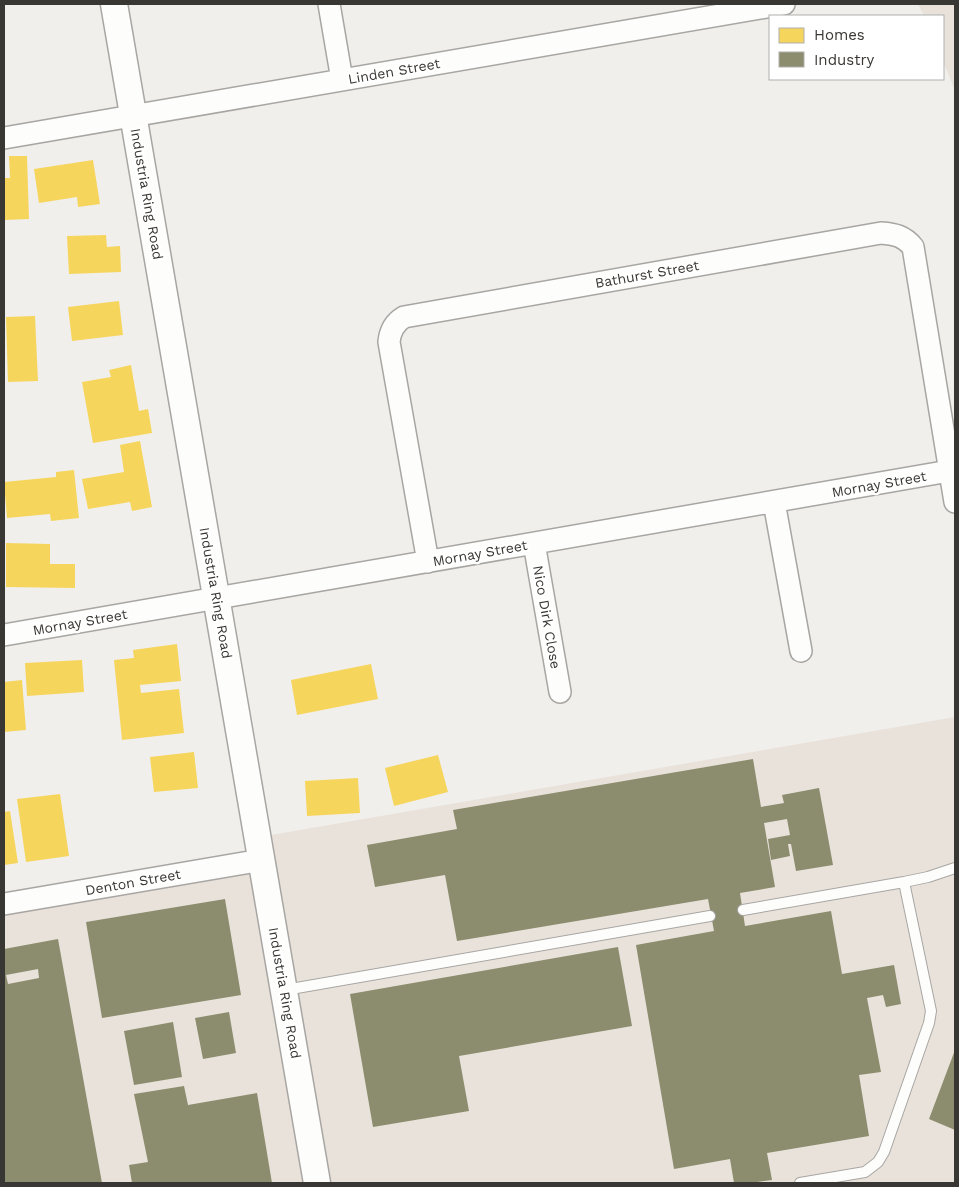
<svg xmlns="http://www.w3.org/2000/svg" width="959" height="1187" viewBox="0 0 959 1187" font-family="'Work Sans',sans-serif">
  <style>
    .built { fill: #e9e2da }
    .homes { fill: #f6d55c }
    .industry { fill: #8c8c6e; fill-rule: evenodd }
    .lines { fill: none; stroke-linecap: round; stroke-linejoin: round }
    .service-casing { stroke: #a8a6a3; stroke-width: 12 }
    .minor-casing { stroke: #a8a6a3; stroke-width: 24 }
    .tertiary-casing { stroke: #a8a6a3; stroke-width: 29 }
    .service { stroke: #fdfdfc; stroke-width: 10 }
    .minor { stroke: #fdfdfc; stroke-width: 21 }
    .tertiary { stroke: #fdfdfc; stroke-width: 26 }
    .labels { text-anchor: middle; stroke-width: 5; stroke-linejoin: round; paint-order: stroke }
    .street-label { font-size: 14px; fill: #393734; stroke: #fff }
  </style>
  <rect width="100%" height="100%" fill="#f1efec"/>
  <path class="built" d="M 918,4 L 955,4 L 955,91 L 943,61 L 943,16 L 924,16 Z
    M 955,717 L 955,1183 L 4,1183 L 4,905 L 263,861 L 259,837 Z"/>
  <path class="homes" d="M 9,156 L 27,156 L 29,219 L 4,220 L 4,178 L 10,178 Z
    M 93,160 L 100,204 L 78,207 L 77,197 L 39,203 L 34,169 Z
    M 106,235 L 107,247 L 120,246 L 121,272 L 69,274 L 67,236 Z
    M 119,301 L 123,335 L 72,341 L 68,307 Z
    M 35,316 L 38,381 L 8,382 L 6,317 Z
    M 131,365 L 139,411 L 148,409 L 152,433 L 93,443 L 82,382 L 111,377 L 109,370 Z
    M 140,441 L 152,507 L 132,511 L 130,502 L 88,509 L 82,479 L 124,472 L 120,445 Z
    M 74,470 L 79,518 L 51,521 L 50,514 L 7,518 L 4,482 L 56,477 L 56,472 Z
    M 6,543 L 50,544 L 50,564 L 75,564 L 75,588 L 6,587 Z
    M 177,644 L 181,681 L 140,685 L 141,693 L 179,689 L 184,733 L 122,740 L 114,660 L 134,658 L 133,650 Z
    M 82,660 L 84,692 L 27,696 L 25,663 Z
    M 371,664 L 378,699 L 297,715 L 291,680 Z
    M 22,680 L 26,730 L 4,732 L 4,682 Z
    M 194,752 L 198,788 L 154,792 L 150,757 Z
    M 438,755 L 448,792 L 394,806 L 385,768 Z
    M 358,778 L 360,813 L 307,816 L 305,781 Z
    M 60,794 L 69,856 L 26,862 L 17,799 Z
    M 10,811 L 18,863 L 4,865 L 4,812 Z"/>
  <path class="industry" d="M 753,759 L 761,807 L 784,803 L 782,795 L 819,788 L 833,865 L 796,871 L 791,844 L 788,844 L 790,856 L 771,860 L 768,839 L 790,835 L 787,819 L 764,823 L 775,887 L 740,893 L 745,926 L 831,911 L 842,974 L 894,965 L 901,1004 L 886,1007 L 883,995 L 867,998 L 881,1072 L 859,1075 L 869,1136 L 767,1153 L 772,1180 L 750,1183 L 734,1183 L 730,1159 L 674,1169 L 636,945 L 714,931 L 708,899 L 457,941 L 445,875 L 375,887 L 367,845 L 457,829 L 453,810 Z
    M 225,899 L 241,995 L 102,1018 L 86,922 Z
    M 58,939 L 102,1183 L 4,1183 L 4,949 ZM 38,969 L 39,978 L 8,984 L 6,975 Z
    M 618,947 L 632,1026 L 459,1056 L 469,1111 L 373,1127 L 350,994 Z
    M 229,1012 L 236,1053 L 203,1059 L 195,1018 Z
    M 173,1022 L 182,1077 L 134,1085 L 124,1031 Z
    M 955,1050 L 955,1130 L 929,1119 Z
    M 184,1086 L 188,1105 L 257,1093 L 272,1183 L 132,1183 L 129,1165 L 148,1162 L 134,1094 Z"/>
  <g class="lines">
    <defs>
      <path id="service" d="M 743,910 L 904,882
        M 285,990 L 710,916
        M 800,1183 L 865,1172 L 878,1162 L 884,1152 L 929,1023 L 931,1011 L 904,882 L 928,877 L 955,868"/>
      <path id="minor" d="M 329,4 L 342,80
        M 4,138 L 784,4
        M 774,502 L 801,651
        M 534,543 L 560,692
        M 428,562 L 389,342 C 390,331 394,323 404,317 L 881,233 C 895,234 904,236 913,247 L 955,502
        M 4,635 L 955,470
        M 4,904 L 262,860"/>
      <path id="tertiary" d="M 114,4 L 317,1183"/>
    </defs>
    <use href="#service" class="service-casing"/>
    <use href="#minor" class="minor-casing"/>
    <use href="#tertiary" class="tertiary-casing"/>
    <use href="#service" class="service"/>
    <use href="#minor" class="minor"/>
    <use href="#tertiary" class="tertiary"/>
  </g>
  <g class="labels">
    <g class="street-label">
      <text transform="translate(394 71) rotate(-10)" y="5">Linden Street</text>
      <text transform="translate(147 194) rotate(80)" y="5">Industria Ring Road</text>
      <text transform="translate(647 274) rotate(-10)" y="5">Bathurst Street</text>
      <text transform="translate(879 484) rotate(-10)" y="5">Mornay Street</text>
      <text transform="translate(480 553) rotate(-10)" y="5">Mornay Street</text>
      <text transform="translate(216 593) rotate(80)" y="5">Industria Ring Road</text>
      <text transform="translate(547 617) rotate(80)" y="5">Nico Dirk Close</text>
      <text transform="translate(80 622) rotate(-10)" y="5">Mornay Street</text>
      <text transform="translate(133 882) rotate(-10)" y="5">Denton Street</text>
      <text transform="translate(285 993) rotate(80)" y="5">Industria Ring Road</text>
    </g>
  </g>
  <rect width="959" height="1187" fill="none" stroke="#393734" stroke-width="10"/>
  <rect x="769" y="15" width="175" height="65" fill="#ffffff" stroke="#b0afae"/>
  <rect x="779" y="28" width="25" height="15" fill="#f6d55c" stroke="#b0afae"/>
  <text x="814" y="40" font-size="15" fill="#393734">Homes</text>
  <rect x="779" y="52" width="25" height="15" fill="#8c8c6e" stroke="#b0afae"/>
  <text x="814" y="65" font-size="15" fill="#393734">Industry</text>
</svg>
